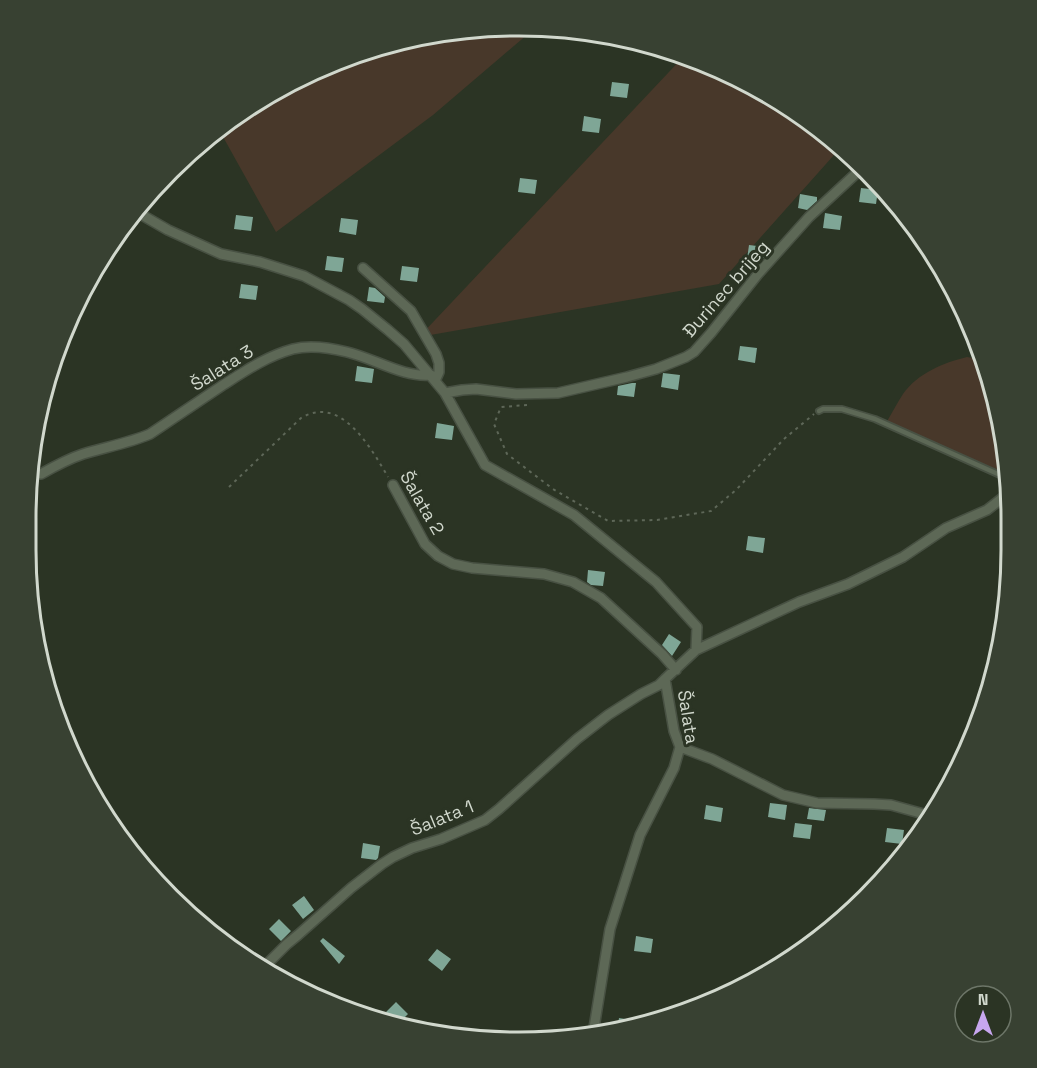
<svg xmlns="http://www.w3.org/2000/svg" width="1037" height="1068" viewBox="0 0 1037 1068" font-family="'Space Grotesk',sans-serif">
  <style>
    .green { fill: #48382a }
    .building { fill: #7fa696 }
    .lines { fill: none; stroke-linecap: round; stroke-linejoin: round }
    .lane-casing { stroke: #485143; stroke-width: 8 }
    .street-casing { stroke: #485143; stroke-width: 12 }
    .path { stroke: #5e6758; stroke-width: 2; stroke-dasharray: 3 4.5; stroke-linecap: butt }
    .lane { stroke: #5d6856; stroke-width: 4.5 }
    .street { stroke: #5d6856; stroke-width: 9 }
    .labels { text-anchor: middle; stroke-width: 6; stroke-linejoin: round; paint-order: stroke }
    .street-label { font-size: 18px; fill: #d1d8cd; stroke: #2b3424 }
    .rim { fill: none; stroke: #d1d8cd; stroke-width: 3 }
  </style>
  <rect width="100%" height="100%" fill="#2b3424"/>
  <path class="green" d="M 487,27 L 535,28 L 433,115 L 276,232 L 222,135 L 229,121 L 301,76 L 391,42 Z
    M 685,55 L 765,92 L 842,146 L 719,284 L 419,337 Z
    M 967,357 L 983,360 L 995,391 L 1008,474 L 886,423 C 892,413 897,403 903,394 C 918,373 943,363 967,357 Z"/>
  <path class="building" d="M 612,82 L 629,84 L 627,98 L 610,96 Z
    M 584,116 L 601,119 L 599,133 L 582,131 Z
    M 520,178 L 537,180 L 535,194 L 518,192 Z
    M 861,188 L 878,190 L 876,204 L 859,202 Z
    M 800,194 L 817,197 L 817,201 L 807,210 L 798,208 Z
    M 825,213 L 842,216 L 840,230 L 823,228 Z
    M 236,215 L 253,217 L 251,231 L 234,229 Z
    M 341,218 L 358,220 L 356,235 L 339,232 Z
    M 749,245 L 766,247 L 765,256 L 761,261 L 747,259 Z
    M 327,256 L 344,258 L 342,272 L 325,270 Z
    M 402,266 L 419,268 L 417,282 L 400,280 Z
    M 241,284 L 258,286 L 256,300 L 239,298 Z
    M 369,287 L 375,288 L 385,297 L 384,303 L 367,301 Z
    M 740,346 L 757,348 L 755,363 L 738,360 Z
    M 357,366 L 374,369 L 372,383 L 355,381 Z
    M 663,373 L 680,375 L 678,390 L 661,387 Z
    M 632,383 L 636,383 L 634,397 L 617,395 L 618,386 Z
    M 437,423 L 454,426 L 452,440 L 435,438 Z
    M 748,536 L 765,538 L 763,553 L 746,550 Z
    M 588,570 L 605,572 L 603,586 L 591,585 L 587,582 Z
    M 669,634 L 681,642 L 672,656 L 662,645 Z
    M 770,803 L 787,805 L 785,820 L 768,817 Z
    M 706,805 L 723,808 L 721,822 L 704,819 Z
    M 809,808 L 826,810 L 824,821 L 807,819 Z
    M 795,823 L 812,825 L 810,839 L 793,837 Z
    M 887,828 L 904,830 L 902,844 L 885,842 Z
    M 363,843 L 380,846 L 378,858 L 376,860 L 361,858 Z
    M 304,896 L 314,910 L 303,919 L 292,905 Z
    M 279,919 L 291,931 L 281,941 L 269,929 Z
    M 636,936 L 653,939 L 651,953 L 634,951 Z
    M 323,938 L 345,956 L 339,964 L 320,941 Z
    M 437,949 L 451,959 L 442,971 L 428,960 Z
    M 396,1002 L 408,1014 L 398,1024 L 386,1012 Z
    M 619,1018 L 651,1023 L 651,1024 L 617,1030 Z"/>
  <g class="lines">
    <defs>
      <path id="lane" d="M 819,411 L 823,409 L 842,409 L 875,419 L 1009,479"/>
      <path id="street" d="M 135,211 L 168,230 L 221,254 L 260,262 L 304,276 L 349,300 L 362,309 L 388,330 L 404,344 L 445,393 L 485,465 L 574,515 L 656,582 L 697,627 L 696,650
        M 363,268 L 411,311 L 436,354 L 439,363 L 439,372 L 435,381
        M 445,393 L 462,390 L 476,389 L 516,394 L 558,393 L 627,377 L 656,369 L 686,357 L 694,352 L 711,333 L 758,274 L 809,217 L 862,168
        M 41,474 C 55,466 68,459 83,454 C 106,447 129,443 150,434 C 175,417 199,401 223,385 C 245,371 267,356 293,349 C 309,345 331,348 347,352 C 373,358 404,378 431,375
        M 393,485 L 425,544 L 438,556 L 453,564 L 472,568 L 544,574 L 573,582 L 601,598 L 662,654 L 676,670
        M 680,747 L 712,759 L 783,795 L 817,803 L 874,804 L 891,805 L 931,816
        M 262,969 L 287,944 L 298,935 L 351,888 L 382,864 L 393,857 L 412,848 L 441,839 L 485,820 L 499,809 L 577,739 L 608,715 L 641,694 L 659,685 L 665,679
        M 593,1034 L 610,929 L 640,835 L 674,768 L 680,747 L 674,731 L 665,679 L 696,650 L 799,602 L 848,584 L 903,557 L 946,528 L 987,510 L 1010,492"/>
    </defs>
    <use href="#lane" class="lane-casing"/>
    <use href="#street" class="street-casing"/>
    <path class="path" d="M 527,405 L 501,407 L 494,424 L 507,454 L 553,489 L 608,521 L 657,520 L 711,511 L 736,490 L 784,439 L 814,414
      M 229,487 L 301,418 C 341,394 371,448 388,477
      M 315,990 L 333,1004"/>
    <use href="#lane" class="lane"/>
    <use href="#street" class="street"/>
  </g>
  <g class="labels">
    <g class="street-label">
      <text transform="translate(726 289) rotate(-49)" y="6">Đurinec brijeg</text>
      <text transform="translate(222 368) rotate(-32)" y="6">Šalata 3</text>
      <text transform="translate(422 503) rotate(60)" y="6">Šalata 2</text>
      <text transform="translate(688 717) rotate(81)" y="6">Šalata</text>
      <text transform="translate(442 818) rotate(-22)" y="6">Šalata 1</text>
    </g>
  </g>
  <path d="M0 0H1037V1068H0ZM518 36H519A482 482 0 0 1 1001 518V550A482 482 0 0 1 519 1032H518A482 482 0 0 1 36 550V518A482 482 0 0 1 518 36Z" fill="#384132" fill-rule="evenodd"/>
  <path class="rim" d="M518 36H519A482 482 0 0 1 1001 518V550A482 482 0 0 1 519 1032H518A482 482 0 0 1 36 550V518A482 482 0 0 1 518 36Z"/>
  <g transform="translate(983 1014)"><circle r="28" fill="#2b3424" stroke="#6d7668" stroke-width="1.5"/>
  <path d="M0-4.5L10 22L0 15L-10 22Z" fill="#c7a6ef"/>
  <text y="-9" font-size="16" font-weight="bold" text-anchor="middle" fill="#d1d8cd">N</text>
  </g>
</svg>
